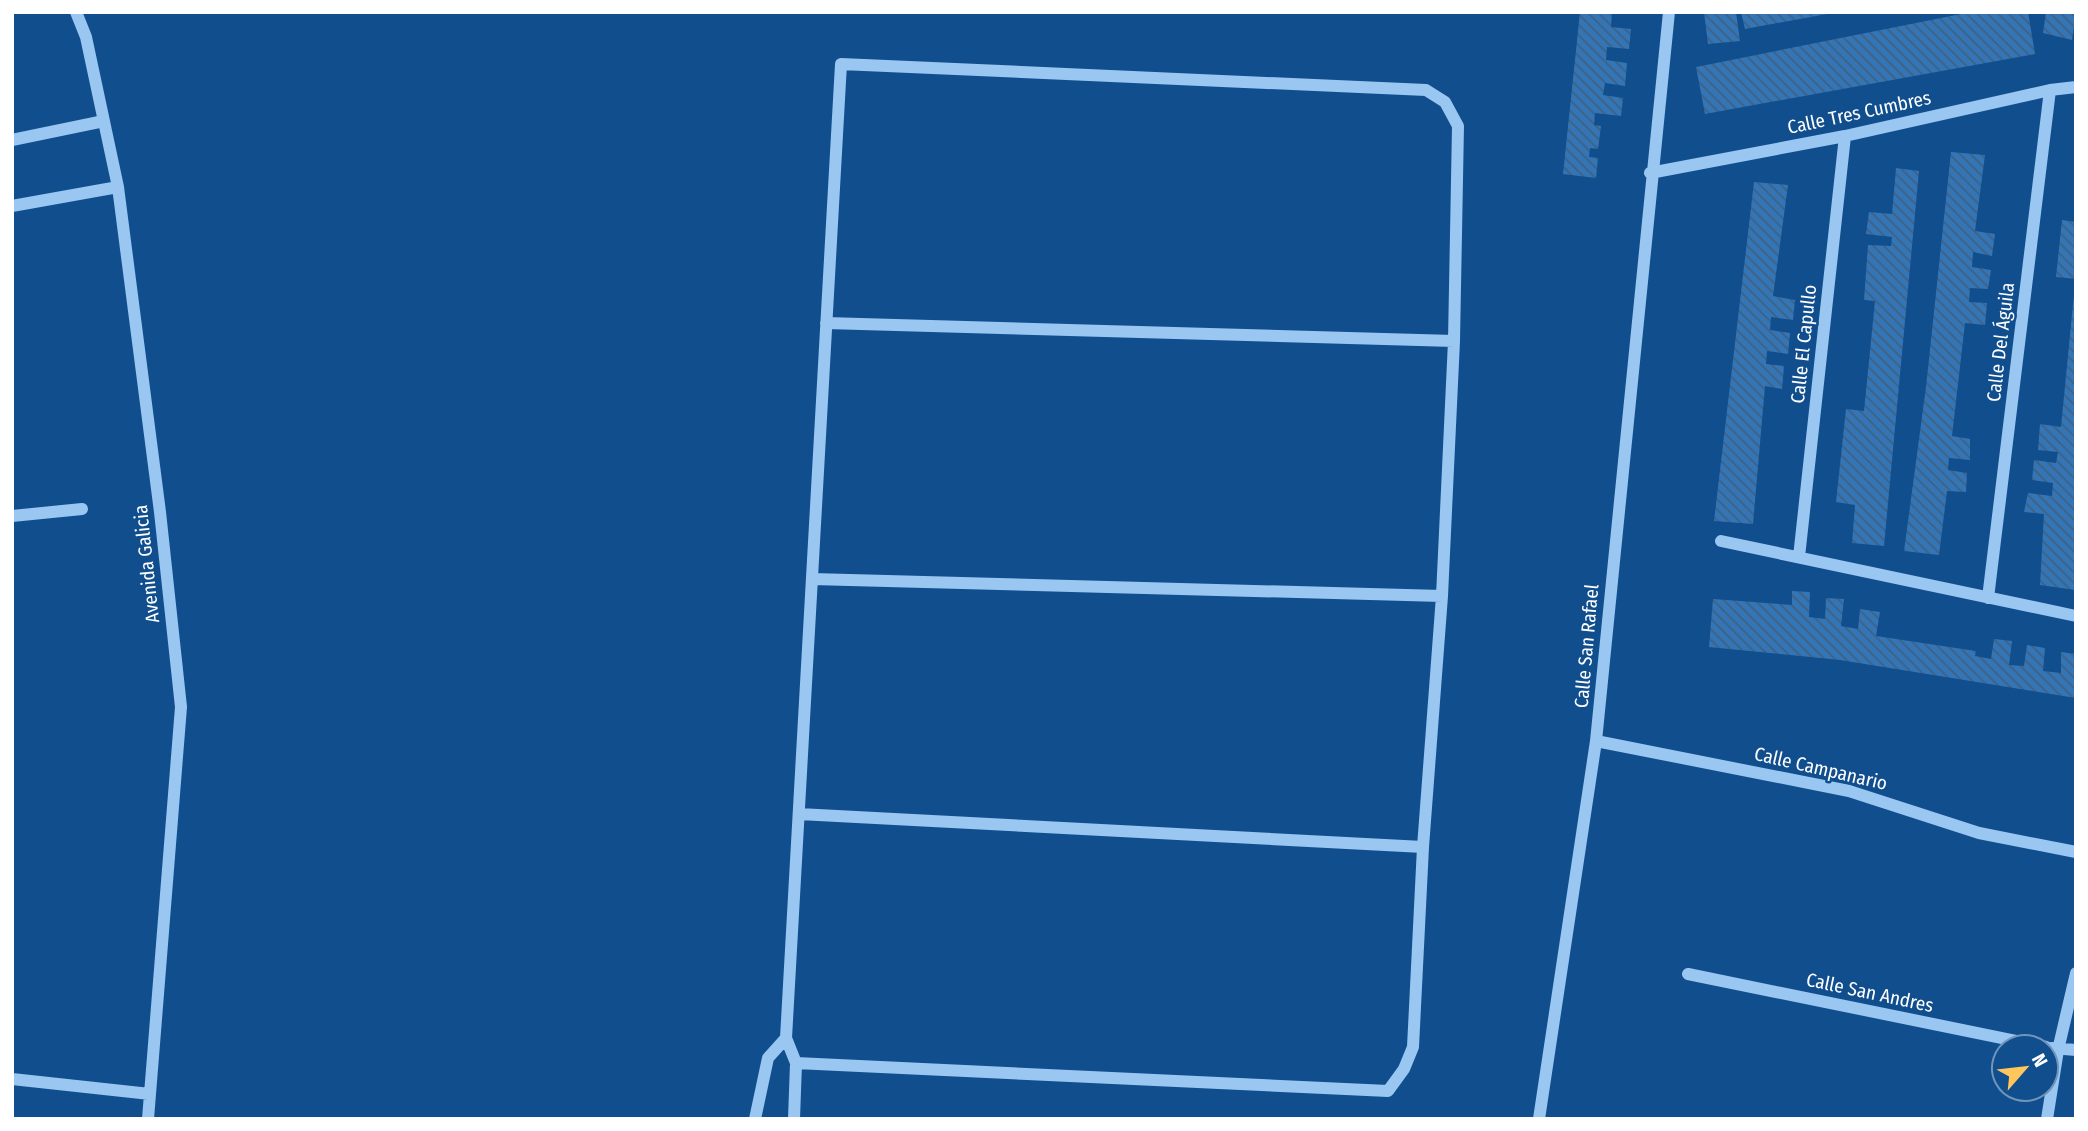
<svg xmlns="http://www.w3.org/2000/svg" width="2088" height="1131" viewBox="0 0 2088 1131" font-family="'Fira Sans Condensed',sans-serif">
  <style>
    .building { fill: url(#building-back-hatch) }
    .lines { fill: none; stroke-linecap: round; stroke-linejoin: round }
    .minor { stroke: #9ac6f2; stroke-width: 12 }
    .labels { text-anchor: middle; stroke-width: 5; stroke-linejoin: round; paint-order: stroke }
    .street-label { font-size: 19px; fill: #fff; stroke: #114e8e }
  </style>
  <defs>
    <pattern id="building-back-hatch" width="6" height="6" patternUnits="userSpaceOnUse" patternTransform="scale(1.75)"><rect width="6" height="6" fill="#3475b6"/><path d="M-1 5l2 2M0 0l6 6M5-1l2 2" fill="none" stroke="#406081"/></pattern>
  </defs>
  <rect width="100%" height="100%" fill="#114e8e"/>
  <path class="building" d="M 1580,12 L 1612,12 L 1611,27 L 1631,29 L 1629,49 L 1607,47 L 1606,60 L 1627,63 L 1625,86 L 1605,83 L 1603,95 L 1623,98 L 1621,116 L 1595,113 L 1594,125 L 1601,126 L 1598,149 L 1590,148 L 1589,157 L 1598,158 L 1596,178 L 1563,174 Z
    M 1704,12 L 1736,12 L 1740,41 L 1708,44 Z
    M 1741,12 L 1827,12 L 1827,14 L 1745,29 Z
    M 1971,12 L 2028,12 L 2035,54 L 1705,114 L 1696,67 Z
    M 2046,12 L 2076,12 L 2072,40 L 2043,33 Z
    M 1951,152 L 1985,155 L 1975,231 L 1995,234 L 1992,256 L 1973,252 L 1972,267 L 1991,270 L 1988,289 L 1970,288 L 1969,302 L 1987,303 L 1985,325 L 1965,323 L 1952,436 L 1970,439 L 1970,460 L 1949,458 L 1948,470 L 1967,473 L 1966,492 L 1947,491 L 1939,555 L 1904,551 L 1926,387 Z
    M 1896,168 L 1919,171 L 1884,546 L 1852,543 L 1855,505 L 1836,502 L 1846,409 L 1864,411 L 1875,301 L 1864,300 L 1868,245 L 1891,246 L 1892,237 L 1866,234 L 1869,212 L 1892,214 Z
    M 1754,182 L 1788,185 L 1773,296 L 1795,300 L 1793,320 L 1771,317 L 1770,330 L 1790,333 L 1788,354 L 1767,351 L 1766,364 L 1784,366 L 1782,389 L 1765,386 L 1753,524 L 1714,521 Z
    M 2062,220 L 2076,222 L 2076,279 L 2056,277 Z
    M 2074,294 L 2076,294 L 2075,590 L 2040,585 L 2044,514 L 2024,512 L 2028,493 L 2052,496 L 2053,483 L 2032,480 L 2034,460 L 2056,463 L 2058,452 L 2038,450 L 2040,424 L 2061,427 Z
    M 1792,591 L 1810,592 L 1809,617 L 1825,619 L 1826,598 L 1844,599 L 1841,626 L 1858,629 L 1860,609 L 1880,612 L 1876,636 L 1976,651 L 1975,656 L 1991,659 L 1994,639 L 2012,641 L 2009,665 L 2024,666 L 2027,645 L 2045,648 L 2043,671 L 2061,673 L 2061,652 L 2076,654 L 2076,698 L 1840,660 L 1709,647 L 1713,599 L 1792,605 Z"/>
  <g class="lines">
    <path class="minor" d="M 76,12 L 86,37 L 118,187 L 160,512 L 181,707 L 148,1119
      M 12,140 L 104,121
      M 1650,173 L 1845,136 L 2050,90 L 2076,87
      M 12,206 L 118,187
      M 826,323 L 1454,341
      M 12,516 L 82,509
      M 1721,541 L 2076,616
      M 1799,557 L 1845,136
      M 812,579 L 1442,596
      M 1988,598 L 2050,90
      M 1596,741 L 1849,791 L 1979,833 L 2076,852
      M 799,814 L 1423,847
      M 1688,974 L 2046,1047
      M 2052,1048 L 2076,1050
      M 12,1079 L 150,1094
      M 755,1119 L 768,1058 L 786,1038
      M 794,1119 L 796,1063 L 786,1038 L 841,64 L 1426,90 L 1445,102 L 1458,126 L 1454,341 L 1442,596 L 1423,847 L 1413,1047 L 1404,1069 L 1388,1091 L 796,1063
      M 1539,1119 L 1596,741 L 1669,12
      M 2047,1119 L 2058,1050 L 2076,973"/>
  </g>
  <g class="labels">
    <g class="street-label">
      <text transform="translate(1859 112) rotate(-12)" y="7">Calle Tres Cumbres</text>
      <text transform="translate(2000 342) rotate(-83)" y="7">Calle Del Águila</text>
      <text transform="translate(1803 344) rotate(-84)" y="7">Calle El Capullo</text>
      <text transform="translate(146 564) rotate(-96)" y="7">Avenida Galicia</text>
      <text transform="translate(1586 646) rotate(-85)" y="7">Calle San Rafael</text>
      <text transform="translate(1821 768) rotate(13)" y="7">Calle Campanario</text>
      <text transform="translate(1870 992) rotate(12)" y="7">Calle San Andres</text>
    </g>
  </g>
  <rect width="2088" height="1131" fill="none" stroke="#ffffff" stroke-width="28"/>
  <g transform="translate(2025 1068) rotate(62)"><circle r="33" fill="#114e8e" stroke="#7095bb" stroke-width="2"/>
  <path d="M0-5L12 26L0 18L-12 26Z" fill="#ffc75b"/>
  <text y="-10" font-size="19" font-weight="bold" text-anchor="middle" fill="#ffffff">N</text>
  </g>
</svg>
